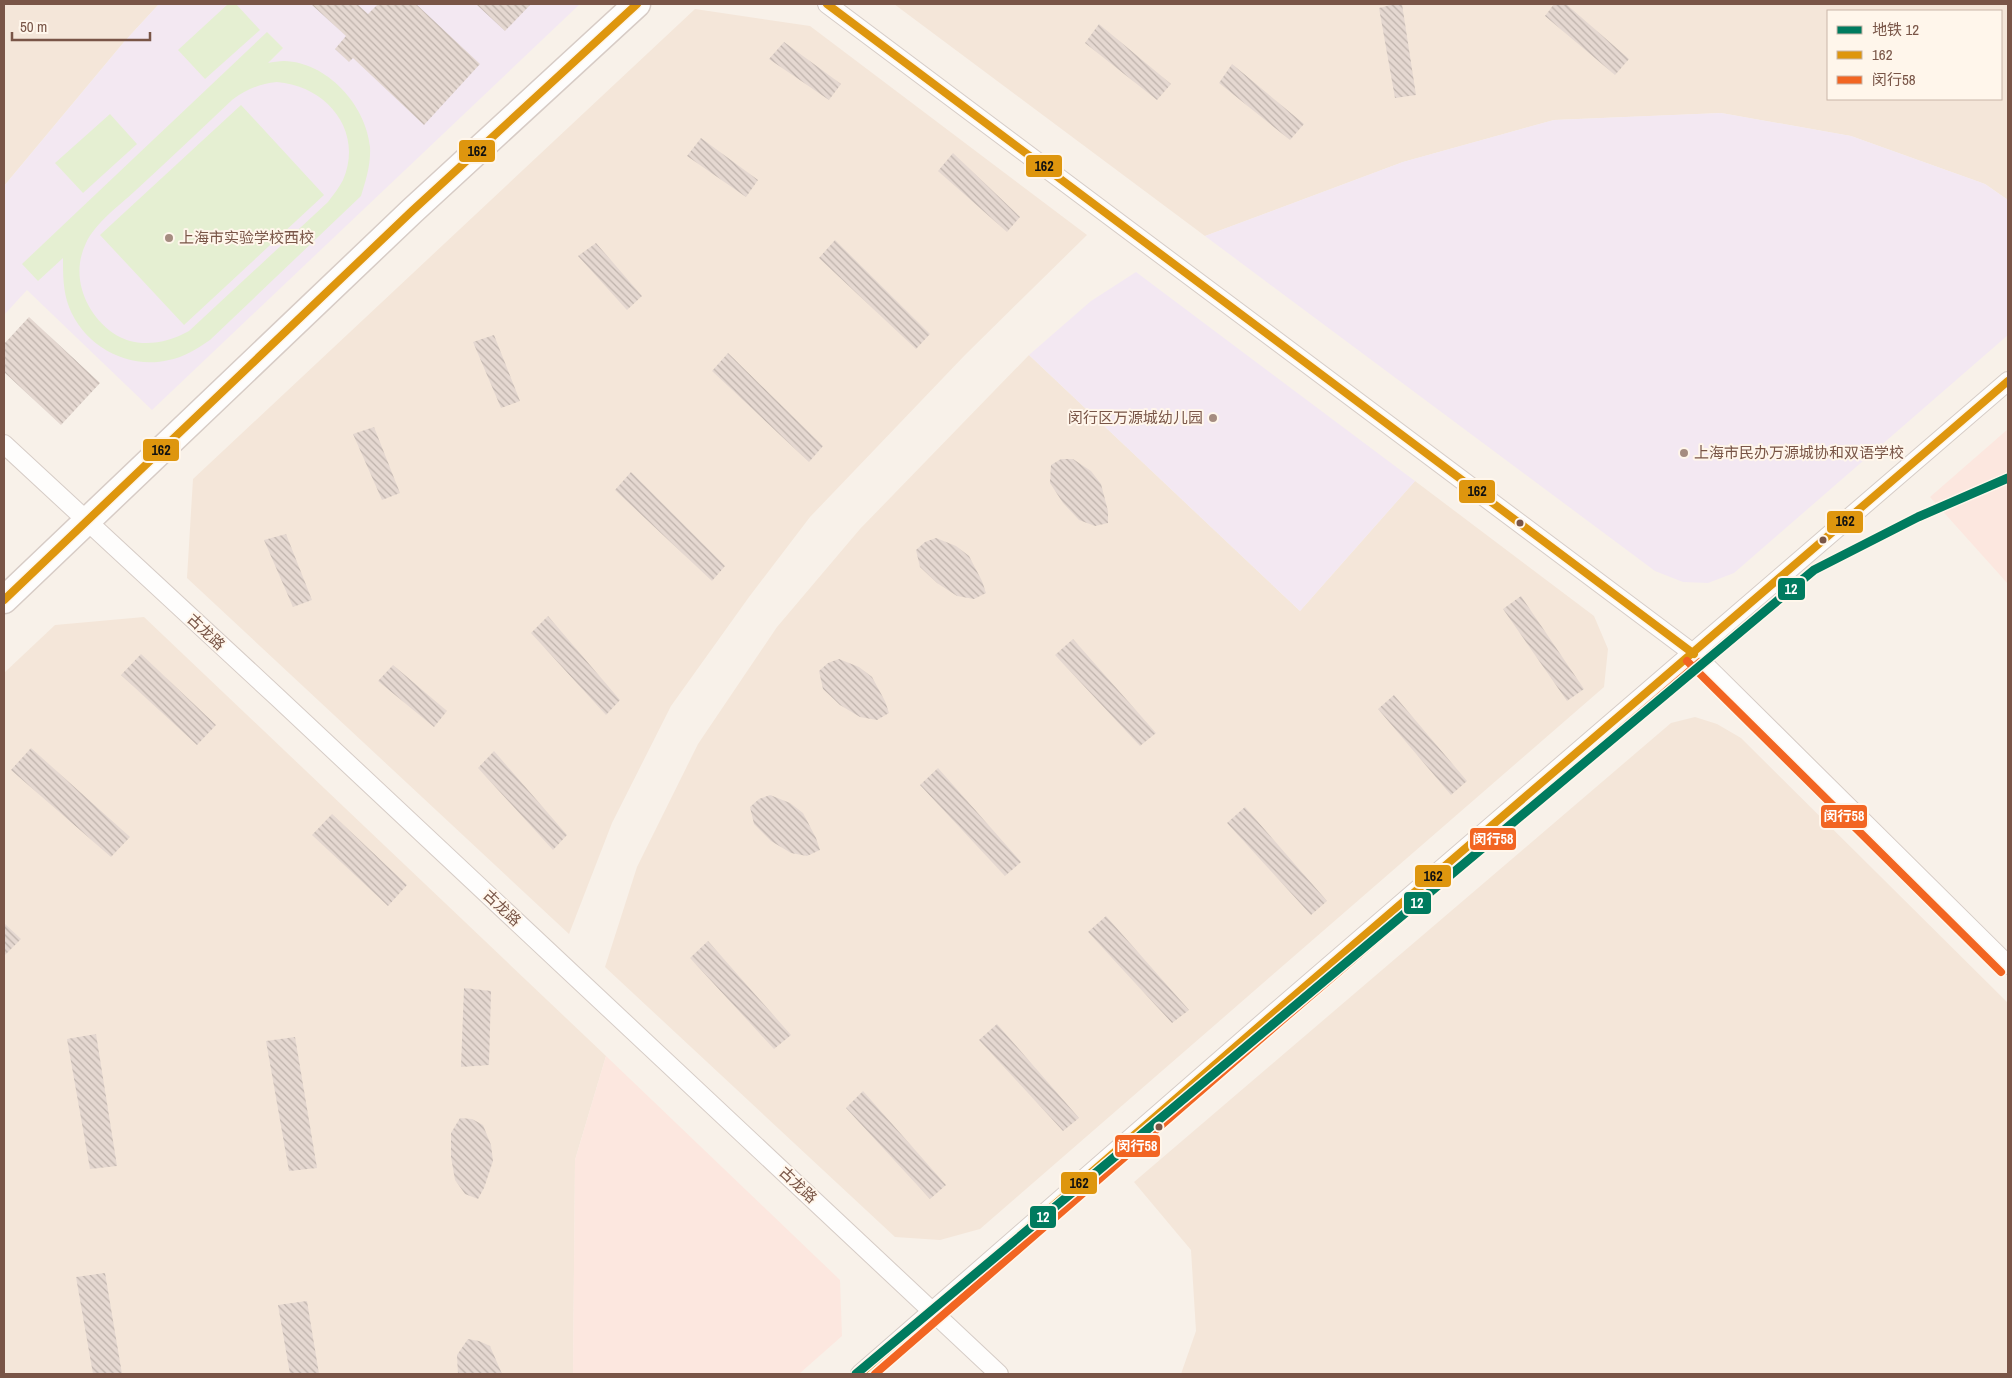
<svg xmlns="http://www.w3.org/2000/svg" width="2012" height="1378" viewBox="0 0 2012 1378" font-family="'Archivo Narrow','Noto Sans SC',sans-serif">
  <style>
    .residential { fill: #f4e6d9; fill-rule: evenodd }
    .commercial { fill: #fce7df }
    .education { fill: #f3e8f2 }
    .green { fill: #e5efd2; fill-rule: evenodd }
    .building { fill: url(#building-back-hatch) }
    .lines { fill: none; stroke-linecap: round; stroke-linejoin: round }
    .minor-casing { stroke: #d6ccc6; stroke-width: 20 }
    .secondary-casing { stroke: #d7ccc6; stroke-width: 29 }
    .minor { stroke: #fefdfc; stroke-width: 18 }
    .secondary { stroke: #fefdfc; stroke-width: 26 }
    .bus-1-casing { stroke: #fff6eb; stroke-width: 11 }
    .bus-2-casing { stroke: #fff6eb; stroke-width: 11 }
    .bus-1 { stroke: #de960e; stroke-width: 8 }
    .bus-2 { stroke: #f26522; stroke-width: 8 }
    .metro-1-casing { stroke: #fff6eb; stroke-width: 12 }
    .metro-1 { stroke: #007b5f; stroke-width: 9 }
    .poi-dot { fill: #a58c80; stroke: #fff6eb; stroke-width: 2 }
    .bus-dot { fill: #795547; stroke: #fff6eb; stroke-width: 2 }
    .labels { text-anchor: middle; stroke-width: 4; stroke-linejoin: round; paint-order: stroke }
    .poi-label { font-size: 15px; fill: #795547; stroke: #fff6eb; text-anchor: start }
    .street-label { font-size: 15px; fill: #795547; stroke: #fff6eb }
    .line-badge { stroke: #fff6eb; stroke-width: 2 }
    .badge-label { font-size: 14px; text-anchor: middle; font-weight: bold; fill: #fff }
    .pale-badge-label { font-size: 14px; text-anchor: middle; font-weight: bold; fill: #111 }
  </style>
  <defs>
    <pattern id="building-back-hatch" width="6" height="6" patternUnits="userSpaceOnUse" patternTransform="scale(1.25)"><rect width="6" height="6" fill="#e5d8d1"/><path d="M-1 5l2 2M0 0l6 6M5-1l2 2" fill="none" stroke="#beb2ab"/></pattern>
  </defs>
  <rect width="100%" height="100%" fill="#f8f1e9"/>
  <path class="residential" d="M 4,4 L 159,4 L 124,42 L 4,186 Z
    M 894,4 L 2008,4 L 2008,200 L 1985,184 L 1851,136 L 1721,113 L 1554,120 L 1403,162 L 1205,236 ZM 1828,11 L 2001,11 L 2001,99 L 1828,99 Z
    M 695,9 L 810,26 L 1087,235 L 965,355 L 810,517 L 749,597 L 671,706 L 612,823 L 569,934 L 187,578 L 193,479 Z
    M 1029,355 L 1300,611 L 1415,481 L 1594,616 L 1608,649 L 1604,687 L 980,1229 L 940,1240 L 895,1237 L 605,967 L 637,867 L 698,744 L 777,627 L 860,529 Z
    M 144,617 L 606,1056 L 575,1160 L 573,1374 L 4,1374 L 4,673 L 55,625 Z
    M 1695,717 L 1717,724 L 1741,738 L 2008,1003 L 2008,1374 L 1181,1374 L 1196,1331 L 1191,1250 L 1134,1182 L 1671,723 Z"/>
  <path class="commercial" d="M 2008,429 L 2008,584 L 1930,497 Z
    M 606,1056 L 840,1280 L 842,1336 L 799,1374 L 573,1374 L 575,1160 Z"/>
  <path class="education" d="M 159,4 L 580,4 L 152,410 L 27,290 L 4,315 L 4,186 L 124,42 Z
    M 1721,113 L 1851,136 L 1985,184 L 2008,200 L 2008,335 L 1734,573 L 1708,583 L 1683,582 L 1655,571 L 1205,236 L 1403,162 L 1554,120 Z
    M 1136,272 L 1415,481 L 1300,611 L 1029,355 L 1091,301 Z"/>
  <path class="green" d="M 228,4 L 236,4 L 260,30 L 205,79 L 178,50 Z
    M 267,32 L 283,48 L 268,63 C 273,62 279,61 284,61 C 327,62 366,105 370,147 C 371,164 366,180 361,196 L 210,340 C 197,349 184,357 169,360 C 128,370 84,346 69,307 C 63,291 63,275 63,258 L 38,281 L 22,264 ZM 277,82 C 327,86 364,131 343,180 C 339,188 333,195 328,202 L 189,331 C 166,344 136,349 113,333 C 85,313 70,276 86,243 C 96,222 119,206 135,191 C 168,161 200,130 232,100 C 247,89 259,84 277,82 Z
    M 241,105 L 324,195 L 184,325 L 100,235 Z
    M 110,114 L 137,144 L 83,193 L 55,163 Z"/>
  <path class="building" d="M 311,4 L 357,4 L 368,14 L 378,4 L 416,4 L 480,64 L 424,125 L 353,58 L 349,62 L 335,49 L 346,36 Z
    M 476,4 L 531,4 L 505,31 Z
    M 1395,4 L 1402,4 L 1416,95 L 1395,98 L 1379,8 Z
    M 1554,4 L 1566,4 L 1629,59 L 1615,75 L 1545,16 Z
    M 1099,24 L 1171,84 L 1157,100 L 1085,43 Z
    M 784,42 L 841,84 L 829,100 L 769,59 Z
    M 1232,64 L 1304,124 L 1290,140 L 1219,83 Z
    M 701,138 L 758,180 L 746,197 L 687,156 Z
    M 953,153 L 1020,217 L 1007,232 L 938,171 Z
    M 835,240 L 930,334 L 916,349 L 819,258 Z
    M 596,243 L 642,296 L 627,310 L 578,256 Z
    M 29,317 L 100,383 L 61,425 L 4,372 L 4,344 Z
    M 494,335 L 520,401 L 501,408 L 473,342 Z
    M 728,353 L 823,446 L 809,462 L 712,371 Z
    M 374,427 L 400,493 L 382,500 L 353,434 Z
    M 1061,459 L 1073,459 L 1091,471 L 1101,484 L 1108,511 L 1108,523 L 1095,526 L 1079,520 L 1063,503 L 1050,483 L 1051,465 Z
    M 631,472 L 725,566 L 712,581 L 615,490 Z
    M 286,534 L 312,600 L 293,607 L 264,540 Z
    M 936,538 L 956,546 L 969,556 L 982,581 L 986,593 L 974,599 L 957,596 L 937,583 L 920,567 L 916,550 L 925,542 Z
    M 1521,596 L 1584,689 L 1567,701 L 1503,609 Z
    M 548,616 L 620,700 L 606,715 L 531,633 Z
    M 1073,639 L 1156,733 L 1140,746 L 1055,655 Z
    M 141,654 L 216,725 L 197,745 L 121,675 Z
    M 839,659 L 859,667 L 872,677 L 885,701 L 889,713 L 877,720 L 860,717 L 840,705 L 823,689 L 819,671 L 828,663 Z
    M 393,665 L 447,711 L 434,727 L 378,681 Z
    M 1394,695 L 1467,781 L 1451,795 L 1378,709 Z
    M 31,748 L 130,837 L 111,857 L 11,770 Z
    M 494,751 L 567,835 L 553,850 L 478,768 Z
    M 938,768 L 1021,862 L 1005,876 L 920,785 Z
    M 770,795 L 790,803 L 803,813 L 816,838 L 820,850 L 807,856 L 791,853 L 771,841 L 754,824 L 750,807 L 759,799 Z
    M 1245,807 L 1327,901 L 1311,915 L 1227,823 Z
    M 332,814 L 407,885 L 388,906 L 312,835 Z
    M 1106,916 L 1189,1010 L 1172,1023 L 1088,932 Z
    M 4,923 L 21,939 L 4,956 Z
    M 708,941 L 791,1035 L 774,1049 L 690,958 Z
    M 464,988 L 491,991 L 489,1065 L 461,1067 Z
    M 997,1024 L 1079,1118 L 1063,1131 L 979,1040 Z
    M 96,1034 L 117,1166 L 90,1169 L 67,1039 Z
    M 295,1037 L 317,1168 L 289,1171 L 266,1041 Z
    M 863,1091 L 946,1185 L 930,1199 L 846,1108 Z
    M 460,1118 L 472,1119 L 483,1125 L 491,1145 L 493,1161 L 484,1188 L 478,1199 L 465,1194 L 455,1180 L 451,1157 L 451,1133 Z
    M 105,1273 L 122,1374 L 93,1374 L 76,1277 Z
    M 307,1301 L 319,1374 L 290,1374 L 278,1305 Z
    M 468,1339 L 479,1341 L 490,1346 L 502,1374 L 458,1374 L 457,1355 Z"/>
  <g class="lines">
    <defs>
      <path id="minor" d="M 827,4 L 1694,654 L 2008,965
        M 4,444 L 276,696 L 999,1374
        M 860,1374 L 1273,1014 L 2008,381"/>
      <path id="secondary" d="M 4,600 L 412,211 L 637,4"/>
    </defs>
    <use href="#minor" class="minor-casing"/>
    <use href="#secondary" class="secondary-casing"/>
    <use href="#minor" class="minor"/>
    <use href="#secondary" class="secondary"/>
    <defs>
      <path id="bus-1" d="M 827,4 L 1694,654
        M 4,600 L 412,211 L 637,4
        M 860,1374 L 1273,1014 L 2008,381"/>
      <path id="bus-2" d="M 1687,661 L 2001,972
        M 875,1374 L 1280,1022 L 1700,662"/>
    </defs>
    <use href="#bus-1" class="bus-1-casing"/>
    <use href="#bus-2" class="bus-2-casing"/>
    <use href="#bus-1" class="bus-1"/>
    <use href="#bus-2" class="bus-2"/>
    <defs>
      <path id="metro-1" d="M 856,1374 L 1814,570 L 1918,517 L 2008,478"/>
    </defs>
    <use href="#metro-1" class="metro-1-casing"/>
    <use href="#metro-1" class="metro-1"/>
  </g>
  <g class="poi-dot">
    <circle cx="169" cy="238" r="5"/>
    <circle cx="1213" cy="418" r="5"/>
    <circle cx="1684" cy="453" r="5"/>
  </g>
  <g class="bus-dot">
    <circle cx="1520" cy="523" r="4.5"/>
    <circle cx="1823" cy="540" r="4.5"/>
    <circle cx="1159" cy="1127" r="4.5"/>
  </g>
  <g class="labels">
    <g class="poi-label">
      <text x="179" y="243">上海市实验学校西校</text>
      <text x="1203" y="423" text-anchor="end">闵行区万源城幼儿园</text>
      <text x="1694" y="458">上海市民办万源城协和双语学校</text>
    </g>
    <g class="street-label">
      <text transform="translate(206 632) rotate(43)" y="5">古龙路</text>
      <text transform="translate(502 908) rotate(43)" y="5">古龙路</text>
      <text transform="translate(798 1185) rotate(43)" y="5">古龙路</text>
    </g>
  </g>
  <g class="line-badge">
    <rect x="458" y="139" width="38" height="24" rx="5" fill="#de960e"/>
    <rect x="1025" y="154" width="38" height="24" rx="5" fill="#de960e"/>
    <rect x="142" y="438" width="38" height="24" rx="5" fill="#de960e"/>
    <rect x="1458" y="479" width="38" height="25" rx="5" fill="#de960e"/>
    <rect x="1826" y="510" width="38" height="24" rx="5" fill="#de960e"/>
    <rect x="1777" y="577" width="29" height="24" rx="5" fill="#007b5f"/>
    <rect x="1820" y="804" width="48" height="25" rx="5" fill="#f26522"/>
    <rect x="1469" y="827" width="48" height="24" rx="5" fill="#f26522"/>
    <rect x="1414" y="864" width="38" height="24" rx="5" fill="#de960e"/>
    <rect x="1403" y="891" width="29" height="24" rx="5" fill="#007b5f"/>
    <rect x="1114" y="1134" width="47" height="24" rx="5" fill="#f26522"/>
    <rect x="1060" y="1171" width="38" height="24" rx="5" fill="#de960e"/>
    <rect x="1029" y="1205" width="28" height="24" rx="5" fill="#007b5f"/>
  </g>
  <g class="badge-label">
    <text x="1791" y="594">12</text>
    <text x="1844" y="821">闵行58</text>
    <text x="1493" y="844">闵行58</text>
    <text x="1417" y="908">12</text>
    <text x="1137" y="1151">闵行58</text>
    <text x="1043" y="1222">12</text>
  </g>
  <g class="pale-badge-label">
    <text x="477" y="156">162</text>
    <text x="1044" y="171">162</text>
    <text x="161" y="455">162</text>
    <text x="1477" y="496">162</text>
    <text x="1845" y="526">162</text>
    <text x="1433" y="881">162</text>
    <text x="1079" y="1188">162</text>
  </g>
  <rect width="2012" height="1378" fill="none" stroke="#795547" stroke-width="10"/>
  <rect x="1827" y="10" width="175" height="90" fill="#fff6eb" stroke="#c9b6a9"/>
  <rect x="1837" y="26" width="25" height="8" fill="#007b5f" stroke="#c9b6a9"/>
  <text x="1872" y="35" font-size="15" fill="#795547">地铁 12</text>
  <rect x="1837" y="51" width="25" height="8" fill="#de960e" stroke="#c9b6a9"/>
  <text x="1872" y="60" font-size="15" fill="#795547">162</text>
  <rect x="1837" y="76" width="25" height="8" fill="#f26522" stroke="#c9b6a9"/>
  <text x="1872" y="85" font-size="15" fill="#795547">闵行58</text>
  <path d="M12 32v8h138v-8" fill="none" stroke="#795547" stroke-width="2.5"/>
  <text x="20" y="32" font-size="15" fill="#795547" stroke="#fff6eb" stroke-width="4" paint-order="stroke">50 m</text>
</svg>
